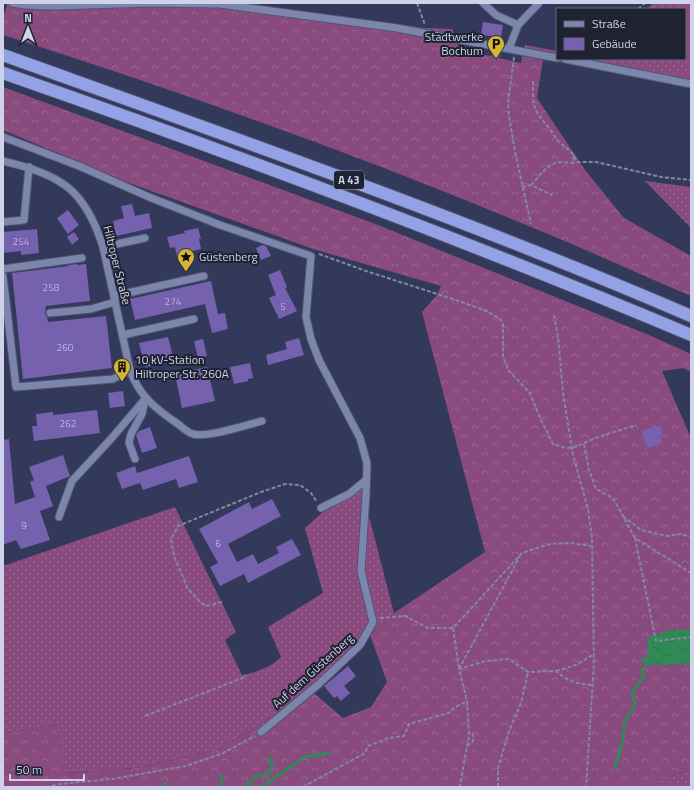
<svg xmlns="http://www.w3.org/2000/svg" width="694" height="790" viewBox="0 0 694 790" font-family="'Titillium Web',sans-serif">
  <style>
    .grass { fill: url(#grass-dots) }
    .forest { fill: url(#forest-crowns) }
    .water { fill: url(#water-ripples) }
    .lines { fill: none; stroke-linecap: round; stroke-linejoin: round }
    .stream { stroke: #2f8a55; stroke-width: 3 }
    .building { fill: #7561ae }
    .minor-casing { stroke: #505671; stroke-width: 9 }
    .highway-casing { stroke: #505671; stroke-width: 14 }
    .path { stroke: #8288a3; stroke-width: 2; stroke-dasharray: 4 2; stroke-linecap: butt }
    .minor { stroke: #7c86ac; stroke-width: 7 }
    .highway { stroke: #93a2e4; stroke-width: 12 }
    .labels { text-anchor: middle; stroke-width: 4; stroke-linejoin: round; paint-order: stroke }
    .number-label { font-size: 10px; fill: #b8b6da }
    .shield { fill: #1e2231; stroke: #999eb1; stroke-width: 1 }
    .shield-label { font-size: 11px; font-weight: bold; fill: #ced3e8 }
    .poi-label { font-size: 12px; fill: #ced3e8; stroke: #1e2231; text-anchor: start }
    .street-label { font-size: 12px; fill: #ced3e8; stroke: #1e2231 }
  </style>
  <defs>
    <pattern id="grass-dots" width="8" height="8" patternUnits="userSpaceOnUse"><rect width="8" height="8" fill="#894b7e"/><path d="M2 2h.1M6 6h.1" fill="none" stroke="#986490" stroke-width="1.8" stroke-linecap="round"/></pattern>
    <pattern id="forest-crowns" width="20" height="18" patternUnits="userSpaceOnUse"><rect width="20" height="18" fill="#894b7e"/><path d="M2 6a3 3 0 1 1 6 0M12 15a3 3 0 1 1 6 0" fill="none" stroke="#986490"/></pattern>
    <pattern id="water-ripples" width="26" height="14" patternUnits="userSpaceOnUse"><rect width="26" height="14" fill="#2f8a55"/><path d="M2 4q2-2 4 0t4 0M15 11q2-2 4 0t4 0" fill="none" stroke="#347050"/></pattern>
  </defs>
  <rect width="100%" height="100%" fill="#32395a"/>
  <path class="grass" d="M 653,3 L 691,3 L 691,86 L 543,59 L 521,63 L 525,45 L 557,51 L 557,59 L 685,59 L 685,9 L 647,9 Z
    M 645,181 L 691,187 L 691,228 Z
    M 362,489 L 394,613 L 309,689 L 265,721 L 217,750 L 136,768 L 65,773 L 56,724 L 9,733 L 3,731 L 3,566 L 175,507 L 236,632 L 225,640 L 242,675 C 255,673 272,667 281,657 L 268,627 L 323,593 L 305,528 L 331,505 Z
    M 691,770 L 691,787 L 650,787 L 650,782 Z"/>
  <path class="forest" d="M 8,3 L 240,3 L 425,28 L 452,29 L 459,49 L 521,63 L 543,59 L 537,98 L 585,170 L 624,218 L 691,256 L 691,296 C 632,271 574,244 514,220 C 347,151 176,90 3,35 L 3,17 Z
    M 3,87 L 378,225 L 649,335 L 691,354 L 691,372 L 683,368 L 662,371 L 691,438 L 691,770 L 650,782 L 650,787 L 3,787 L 3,731 L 9,733 L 56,724 L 66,773 L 136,768 L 217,750 L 265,721 L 309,689 L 343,718 L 371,707 L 387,682 L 370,635 L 394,613 L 485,552 L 422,312 L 437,295 L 441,286 L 313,249 L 129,183 L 3,130 Z"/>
  <path class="water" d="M 691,629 L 691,664 L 647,665 L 648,637 L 667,631 Z"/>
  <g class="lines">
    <path class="stream" d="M 642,660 L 650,657
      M 615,768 L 623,740 L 624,724 L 635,704 L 632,692 L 644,677 L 642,670 L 649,660
      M 221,775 L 222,787
      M 144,787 L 145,786
      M 164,787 L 165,783
      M 244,787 L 257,776 L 269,774 L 272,765 L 269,757
      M 262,787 L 304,757 L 329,753"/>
  </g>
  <path class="building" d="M 483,22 L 503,25 L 501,37 L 481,35 Z
    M 132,204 L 135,216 L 149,213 L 152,228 L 116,236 L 113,221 L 124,218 L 121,206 Z
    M 68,210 L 79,225 L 68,234 L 57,218 Z
    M 198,228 L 201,239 L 199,239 L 201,249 L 189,252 L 189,254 L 177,257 L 175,247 L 170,248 L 167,237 L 185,233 L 184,231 Z
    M 37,229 L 39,253 L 21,255 L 21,251 L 3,253 L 3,232 Z
    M 74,232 L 79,239 L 72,245 L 67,237 Z
    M 262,245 L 266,246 L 271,256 L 261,260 L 256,248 Z
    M 77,264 L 77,265 L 86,264 L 90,301 L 46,306 L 45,314 L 47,317 L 48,322 L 106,316 L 112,368 L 23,379 L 12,273 L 69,266 L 68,265 Z
    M 280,270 L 287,287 L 285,288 L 297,311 L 279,319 L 269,298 L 276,295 L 268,275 Z
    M 211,281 L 218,314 L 225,313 L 228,329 L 212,333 L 205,304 L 135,320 L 130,299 Z
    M 168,337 L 174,361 L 145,367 L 139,343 Z
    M 299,338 L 304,355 L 268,365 L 266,355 L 287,349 L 285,342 Z
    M 203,339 L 207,356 L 198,358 L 194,341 Z
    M 250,363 L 253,378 L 248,379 L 248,381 L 234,384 L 230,367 Z
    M 207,367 L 215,401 L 182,408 L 175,374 Z
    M 123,391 L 125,406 L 110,408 L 108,393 Z
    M 97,410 L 100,433 L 34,441 L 32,426 L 37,426 L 36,414 L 53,412 L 53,415 Z
    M 660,425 L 663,435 L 660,436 L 662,443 L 647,448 L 642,431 Z
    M 150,427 L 157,448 L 142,453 L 136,435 L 139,431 Z
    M 9,439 L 15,504 L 35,497 L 30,482 L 34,480 L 29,467 L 63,455 L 70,476 L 46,486 L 53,506 L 40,511 L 50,540 L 21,549 L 16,540 L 3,545 L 3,440 Z
    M 189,456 L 198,482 L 179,488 L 176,479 L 143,490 L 140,483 L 122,489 L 116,473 L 135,466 L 137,473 Z
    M 272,499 L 281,516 L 228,544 L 237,562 L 253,554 L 258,564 L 279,553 L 276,547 L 292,539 L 301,555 L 248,583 L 244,574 L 220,586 L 210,567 L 218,563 L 199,529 L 249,502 L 252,509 Z
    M 348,666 L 356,676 L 344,686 L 350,693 L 341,701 L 337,696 L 334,698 L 324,686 Z"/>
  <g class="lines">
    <defs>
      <path id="minor" d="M 13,3 L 25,5 L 53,6 L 150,3 L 220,4 L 397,28 L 557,58
        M 483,3 L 496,15 L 518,25
        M 509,49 L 518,25 L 539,3
        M 496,54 L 497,47
        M 565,59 L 691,84
        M 3,137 L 79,166 L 149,197 L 220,225 L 311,256 L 306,317 L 311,339 L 319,360 L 360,438 L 367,463 L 366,495 L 361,571 L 373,622 L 360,645 L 320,683 L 261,732
        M 3,161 C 61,175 85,189 103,247 L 130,370 C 139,396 156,409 178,424 C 182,427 188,433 193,434 C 208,438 246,425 262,421
        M 3,222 L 24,220 L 29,167
        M 103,247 L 145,238
        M 3,269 L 82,258
        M 3,276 L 16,387 L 113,379 L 130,370
        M 114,296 L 204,276
        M 50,313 L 91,309 L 115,302
        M 123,335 L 194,319
        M 135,459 L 129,443 L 131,434 L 142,414 L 145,401
        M 321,508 L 349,494 L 366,480
        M 59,517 L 72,481 L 110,440 L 146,398"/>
      <path id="highway" d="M 3,55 C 234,138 466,219 691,316
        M 3,73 C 235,154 465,240 691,335"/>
    </defs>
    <use href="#minor" class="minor-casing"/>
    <use href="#highway" class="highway-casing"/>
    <path class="path" d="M 417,3 L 425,25
      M 638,9 L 645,3
      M 514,57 L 508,103 L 509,116 L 515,152 L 531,224
      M 533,81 C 533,109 532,108 550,129 C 553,133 555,138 559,142 C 567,149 573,151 577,162 L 596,162 L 661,177 L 691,180
      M 531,185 C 540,176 547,163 561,162 C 565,162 569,163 574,163 L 573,155 L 574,154
      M 522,187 L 531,185 L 552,195
      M 319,254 L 366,271 L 462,302 L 484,310 L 499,318 L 503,323 L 503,357 L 509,371 L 530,393 L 540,418 L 553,444 L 566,448 L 575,447 L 598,437 L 636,425
      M 554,315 L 558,337 L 563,393 L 573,455 L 588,509 L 592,538 L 594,664 L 586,787
      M 584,444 L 589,470 L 596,489 L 613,498 L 635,538 L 691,573
      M 623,516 L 641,530 L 667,536 L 681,534 L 691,537
      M 635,538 L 656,641 L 691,637
      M 222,602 L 206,606 L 200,602 L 188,589 L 174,556 L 171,539 L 178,526 L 261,492 L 285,484 L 300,485 L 311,493 L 317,502
      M 380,618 L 405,616 L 428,628 L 453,628 L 522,553 L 550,544 L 570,543 L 592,546
      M 453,628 L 459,668
      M 459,669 L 520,556
      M 556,671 L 576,665 L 594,654
      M 145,716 L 245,677 L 245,675
      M 467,746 L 472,743 L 474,738 L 473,734 L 469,733
      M 46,787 L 60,784 L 112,779 L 186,766 L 223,753 L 255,736
      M 303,787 L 365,753 L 368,746 L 388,738 L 404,736 L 409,724 L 449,713 L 455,707 L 467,701
      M 458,787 L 460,785 L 469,736 L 467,701 L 459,669 L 486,661 L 509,659 L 528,672 L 556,671 C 569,682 577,684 593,685
      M 498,787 L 498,768 L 509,731 L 521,703 L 528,672"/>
    <use href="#minor" class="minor"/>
    <use href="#highway" class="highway"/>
  </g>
  <defs>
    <symbol id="parking-pin" viewBox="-11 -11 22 30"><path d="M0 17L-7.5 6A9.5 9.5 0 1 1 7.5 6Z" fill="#d6b534" stroke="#1e2231"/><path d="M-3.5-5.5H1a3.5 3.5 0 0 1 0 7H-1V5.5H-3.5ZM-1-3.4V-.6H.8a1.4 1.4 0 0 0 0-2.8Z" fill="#111"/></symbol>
    <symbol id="sight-pin" viewBox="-11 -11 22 30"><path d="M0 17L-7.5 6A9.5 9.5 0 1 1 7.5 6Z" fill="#d6b534" stroke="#1e2231"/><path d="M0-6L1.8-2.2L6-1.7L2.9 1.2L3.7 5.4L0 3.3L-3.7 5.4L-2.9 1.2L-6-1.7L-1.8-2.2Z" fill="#111"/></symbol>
    <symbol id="building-pin" viewBox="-11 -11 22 30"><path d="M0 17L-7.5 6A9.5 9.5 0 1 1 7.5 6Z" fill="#d6b534" stroke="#1e2231"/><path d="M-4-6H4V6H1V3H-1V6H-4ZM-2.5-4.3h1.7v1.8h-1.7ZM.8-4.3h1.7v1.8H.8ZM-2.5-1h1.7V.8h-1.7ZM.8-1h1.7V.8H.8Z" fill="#111"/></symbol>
  </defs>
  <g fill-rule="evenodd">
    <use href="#parking-pin" x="486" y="34" width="20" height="27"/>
    <use href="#sight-pin" x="176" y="247" width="20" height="27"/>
    <use href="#building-pin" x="112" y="357" width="20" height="27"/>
  </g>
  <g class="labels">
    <g class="number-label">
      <text x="21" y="245">254</text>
      <text x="51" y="291">258</text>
      <text x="173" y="305">274</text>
      <text x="283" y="310">5</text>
      <text x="65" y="351">260</text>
      <text x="68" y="427">262</text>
      <text x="24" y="529">9</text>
      <text x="218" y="547">6</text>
    </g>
    <rect class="shield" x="334" y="171" width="30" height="18" rx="3"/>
    <g class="shield-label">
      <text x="349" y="184">A 43</text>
    </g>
    <g class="poi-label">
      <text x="483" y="41" text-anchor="end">Stadtwerke<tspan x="483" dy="14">Bochum</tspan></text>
      <text x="199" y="261">Güstenberg</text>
      <text x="135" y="364">10 kV-Station<tspan x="135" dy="14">Hiltroper Str. 260A</tspan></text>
    </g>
    <g class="street-label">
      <text transform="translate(117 265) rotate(76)" y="4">Hiltroper Straße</text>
      <text transform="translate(313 671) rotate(-42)" y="4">Auf dem Güstenberg</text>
    </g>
  </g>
  <rect width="694" height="790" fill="none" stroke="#ced3e8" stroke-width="8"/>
  <rect x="556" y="8" width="130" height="52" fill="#1e2231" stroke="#64697a"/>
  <rect x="564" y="21" width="20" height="6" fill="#7c86ac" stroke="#64697a"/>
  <text x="592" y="28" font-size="12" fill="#ced3e8">Straße</text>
  <rect x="564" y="38" width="20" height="12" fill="#7561ae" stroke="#64697a"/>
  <text x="592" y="48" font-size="12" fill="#ced3e8">Gebäude</text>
  <g transform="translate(28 28)" stroke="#1e2231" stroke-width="3" paint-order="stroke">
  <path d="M0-3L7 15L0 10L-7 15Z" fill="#ced3e8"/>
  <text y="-6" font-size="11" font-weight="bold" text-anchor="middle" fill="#ced3e8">N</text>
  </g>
  <path d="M10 774v6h74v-6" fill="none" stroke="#ced3e8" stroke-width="2"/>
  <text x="16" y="774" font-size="12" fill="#ced3e8" stroke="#1e2231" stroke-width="3" paint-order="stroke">50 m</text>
</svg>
